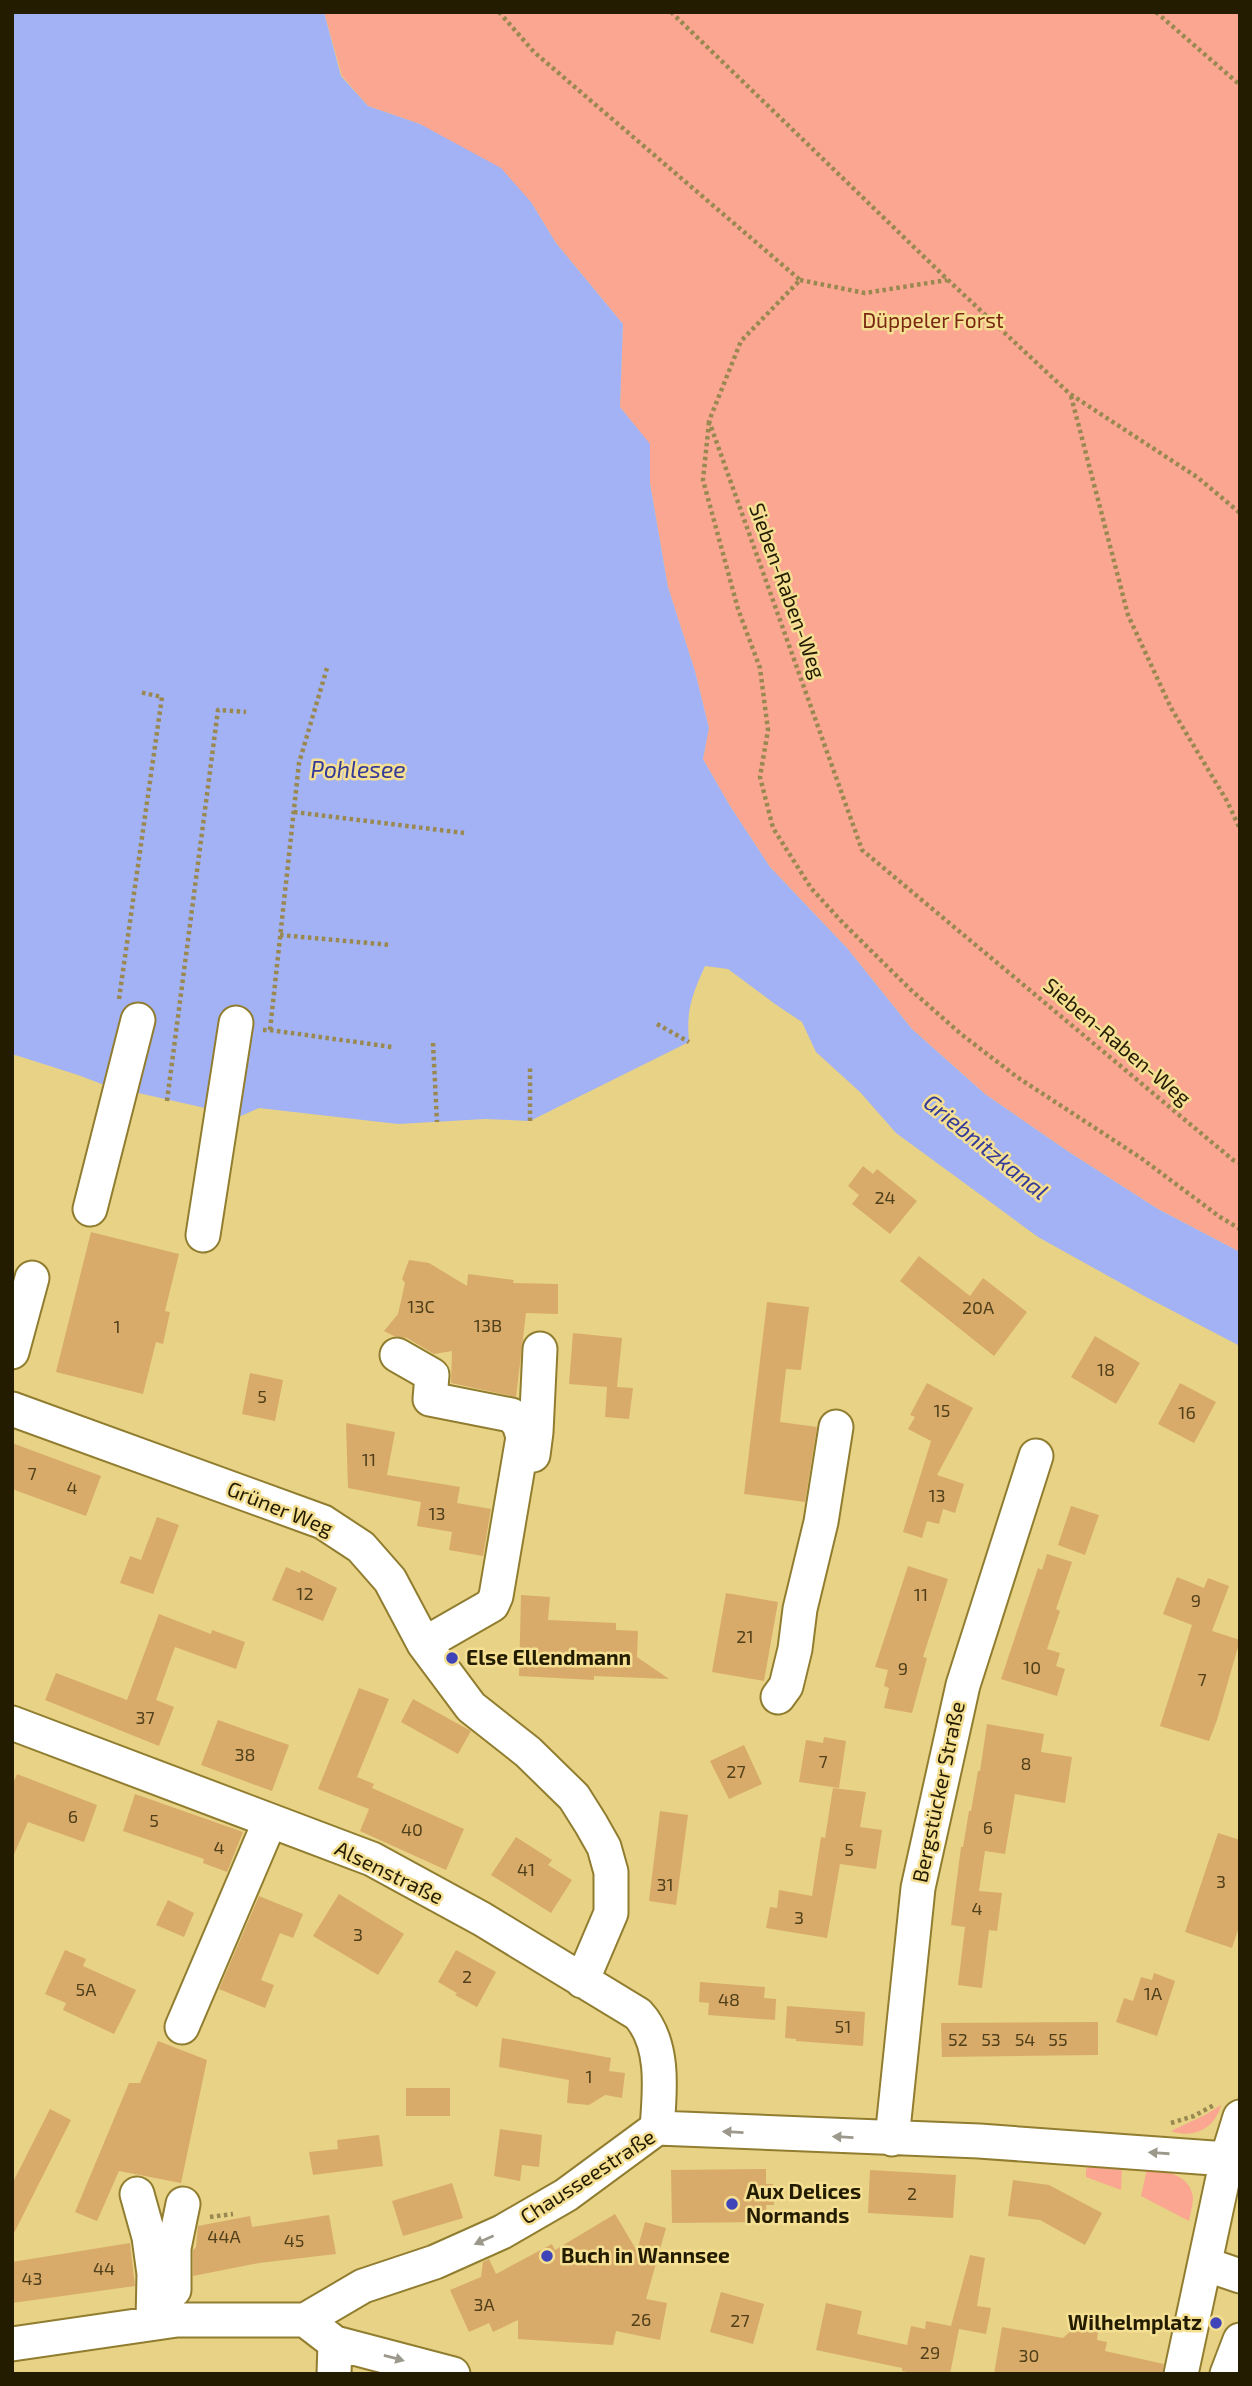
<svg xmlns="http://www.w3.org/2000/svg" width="1252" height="2386" viewBox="0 0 1252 2386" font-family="'Exo 2',sans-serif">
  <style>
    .green { fill: #faa691 }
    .water { fill: #a3b2f4 }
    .building { fill: #d9ab6a }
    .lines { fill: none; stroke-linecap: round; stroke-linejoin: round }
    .minor-casing { stroke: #917d30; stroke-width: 37 }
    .path { stroke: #998951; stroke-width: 4.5; stroke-dasharray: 3.5 3.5; stroke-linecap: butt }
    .minor { stroke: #fff; stroke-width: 33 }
    .oneway { fill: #9c998c }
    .poi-dot { fill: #3f45b9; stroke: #f4df93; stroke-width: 2.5 }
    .labels { text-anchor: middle; stroke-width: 5; stroke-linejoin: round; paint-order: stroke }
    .number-label { font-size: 18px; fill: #51401a }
    .park-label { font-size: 21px; fill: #7b2713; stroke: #f4df93 }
    .street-label { font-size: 21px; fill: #241c00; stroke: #f4df93 }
    .poi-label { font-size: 21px; font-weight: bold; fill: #241c00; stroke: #f4df93; text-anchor: start }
    .water-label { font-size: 23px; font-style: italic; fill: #343a97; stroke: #f4df93 }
  </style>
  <rect width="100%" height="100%" fill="#e7d286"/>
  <path class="green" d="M 324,12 L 1240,12 L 1240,1252 L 1158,1209 L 1069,1152 L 985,1094 L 912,1029 L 847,948 L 770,867 L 730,806 L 703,759 L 709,728 L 695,671 L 668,587 L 650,483 L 650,445 L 620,407 L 623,324 L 556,243 L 531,202 L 420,124 L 368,106 L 342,76 Z
    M 1221,2105 C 1215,2129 1193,2139 1171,2131 L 1205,2115 Z
    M 1093,2165 L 1122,2167 L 1121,2190 L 1086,2177 L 1086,2169 Z
    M 1147,2169 C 1165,2170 1191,2175 1193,2198 C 1193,2205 1190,2214 1189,2221 L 1141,2196 Z"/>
  <path class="water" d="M 12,12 L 324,12 L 341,76 L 368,106 L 420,124 L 501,168 L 531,202 L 556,243 L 623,324 L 620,407 L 650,444 L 650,483 L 668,587 L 695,671 L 709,728 L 703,759 L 730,806 L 770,867 L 847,948 L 912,1029 L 985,1094 L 1069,1152 L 1158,1209 L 1240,1252 L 1240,1346 L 1146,1297 L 1038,1237 L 896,1133 L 860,1092 L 816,1052 L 802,1022 L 775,1004 L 728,969 L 705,966 C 692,995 686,1010 689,1042 L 530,1121 L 485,1119 L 398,1124 L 259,1108 L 241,1116 L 107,1086 L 78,1075 L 12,1054 Z"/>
  <path class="building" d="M 863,1166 L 873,1174 L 877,1169 L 917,1201 L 890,1234 L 852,1204 L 859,1195 L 848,1186 Z
    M 91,1232 L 179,1254 L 165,1311 L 170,1312 L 163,1344 L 156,1342 L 143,1394 L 56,1372 Z
    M 919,1256 L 970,1296 L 983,1278 L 1027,1312 L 994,1356 L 900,1281 Z
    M 409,1260 L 429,1263 L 467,1286 L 468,1274 L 514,1280 L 513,1283 L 558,1284 L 558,1314 L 526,1313 L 516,1397 L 451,1383 L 452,1351 L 434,1354 L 407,1338 L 394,1336 L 384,1331 L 398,1314 L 405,1283 L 402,1279 Z
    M 767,1302 L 809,1307 L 801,1370 L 786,1369 L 780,1422 L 817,1427 L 805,1502 L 744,1494 Z
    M 573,1333 L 622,1338 L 617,1387 L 633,1388 L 629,1419 L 605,1417 L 607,1387 L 569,1384 Z
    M 1095,1336 L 1140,1363 L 1116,1404 L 1071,1377 Z
    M 250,1373 L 283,1380 L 275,1421 L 242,1414 Z
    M 927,1383 L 973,1408 L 937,1475 L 964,1484 L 955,1513 L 943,1509 L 939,1524 L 927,1521 L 922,1538 L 903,1532 L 931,1441 L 908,1429 L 915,1417 L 910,1415 Z
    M 1180,1383 L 1216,1402 L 1194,1443 L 1158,1424 Z
    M 346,1423 L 395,1432 L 387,1475 L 460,1487 L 457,1503 L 491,1509 L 483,1556 L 449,1550 L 452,1532 L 417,1526 L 421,1502 L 348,1488 Z
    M 12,1443 L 101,1476 L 86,1516 L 12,1489 Z
    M 1071,1506 L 1099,1515 L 1085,1555 L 1058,1545 Z
    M 157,1517 L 179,1525 L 153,1594 L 120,1583 L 130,1556 L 141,1560 Z
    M 1047,1554 L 1072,1562 L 1056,1609 L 1060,1611 L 1047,1649 L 1060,1653 L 1056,1666 L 1065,1669 L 1057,1696 L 1001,1679 L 1038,1568 L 1042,1570 Z
    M 908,1566 L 948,1579 L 923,1657 L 927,1658 L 912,1713 L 884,1708 L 889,1688 L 884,1686 L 888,1670 L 875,1667 Z
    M 286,1567 L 300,1573 L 301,1570 L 337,1588 L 323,1621 L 272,1600 Z
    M 1177,1577 L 1204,1588 L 1208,1578 L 1229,1586 L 1212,1631 L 1240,1640 L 1217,1720 L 1209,1741 L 1160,1726 L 1192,1625 L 1163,1614 Z
    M 726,1593 L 778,1602 L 764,1681 L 712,1672 Z
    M 521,1595 L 550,1597 L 548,1620 L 616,1623 L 616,1630 L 638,1631 L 637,1657 L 669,1679 L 594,1676 L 594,1680 L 519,1676 Z
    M 159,1614 L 211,1634 L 212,1630 L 245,1642 L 236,1669 L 175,1647 L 156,1700 L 174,1707 L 159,1746 L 45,1700 L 56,1673 L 127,1700 Z
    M 359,1688 L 389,1699 L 357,1777 L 374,1784 L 372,1788 L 464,1829 L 446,1870 L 360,1831 L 369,1809 L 318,1789 Z
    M 413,1699 L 471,1731 L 458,1754 L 401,1722 Z
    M 218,1720 L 289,1745 L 272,1791 L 201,1765 Z
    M 987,1724 L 1044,1734 L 1041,1752 L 1072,1757 L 1065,1803 L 1015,1794 L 1005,1854 L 985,1851 L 979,1891 L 1002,1893 L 997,1931 L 989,1930 L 982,1988 L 958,1985 L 965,1927 L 951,1925 L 961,1847 L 963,1847 L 969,1811 L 971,1811 L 978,1771 L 980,1771 Z
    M 824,1737 L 846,1741 L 839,1788 L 799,1782 L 806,1740 L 823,1743 Z
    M 744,1745 L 762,1784 L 729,1799 L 710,1761 Z
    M 17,1774 L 97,1805 L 84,1842 L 28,1822 L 12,1859 L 12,1786 Z
    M 833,1788 L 866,1792 L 860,1827 L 882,1830 L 876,1869 L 840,1864 L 827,1938 L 766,1928 L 770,1907 L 777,1908 L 779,1890 L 812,1896 L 821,1837 L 825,1838 Z
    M 135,1794 L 243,1832 L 227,1872 L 203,1863 L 204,1859 L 123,1831 Z
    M 660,1811 L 688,1815 L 676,1905 L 649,1901 Z
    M 1218,1833 L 1240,1840 L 1240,1924 L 1232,1948 L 1185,1932 Z
    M 516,1837 L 552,1860 L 548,1865 L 572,1880 L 551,1913 L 491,1875 Z
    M 339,1894 L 404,1934 L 378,1975 L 313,1936 Z
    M 259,1896 L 303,1914 L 293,1938 L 280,1933 L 261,1980 L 274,1985 L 265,2008 L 219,1989 Z
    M 168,1900 L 194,1913 L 184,1937 L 156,1925 Z
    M 65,1950 L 86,1959 L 83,1966 L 136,1990 L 114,2034 L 63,2010 L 66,2003 L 45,1994 Z
    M 456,1950 L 496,1972 L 477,2007 L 455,1995 L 457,1993 L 438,1982 Z
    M 1154,1973 L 1175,1981 L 1157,2036 L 1116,2022 L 1124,1998 L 1133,2001 L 1141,1977 L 1152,1980 Z
    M 700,1982 L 765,1987 L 764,1998 L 776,1999 L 775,2020 L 708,2015 L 709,2003 L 699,2002 Z
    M 787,2006 L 865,2012 L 863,2046 L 796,2041 L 796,2039 L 785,2038 Z
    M 1098,2022 L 1098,2055 L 942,2057 L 941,2023 Z
    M 502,2038 L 611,2058 L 609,2071 L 625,2073 L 622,2098 L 605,2095 L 589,2105 L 567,2103 L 569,2080 L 499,2067 Z
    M 158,2041 L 207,2060 L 181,2183 L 119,2171 L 97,2221 L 75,2212 L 129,2083 L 140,2083 Z
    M 406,2088 L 450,2088 L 450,2116 L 406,2116 Z
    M 50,2109 L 71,2120 L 12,2237 L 12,2184 Z
    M 500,2129 L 542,2135 L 539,2167 L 522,2165 L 520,2181 L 494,2176 Z
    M 379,2135 L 383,2166 L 313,2175 L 309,2152 L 338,2149 L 337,2140 Z
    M 766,2169 L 766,2184 L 773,2184 L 774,2205 L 766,2205 L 767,2222 L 672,2223 L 671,2170 Z
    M 870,2170 L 956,2175 L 953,2218 L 868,2213 Z
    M 1013,2180 L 1049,2185 L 1102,2213 L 1085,2245 L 1040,2220 L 1008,2216 Z
    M 452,2183 L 463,2218 L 403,2236 L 392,2201 Z
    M 615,2214 L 637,2251 L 645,2222 L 666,2228 L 646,2299 L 667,2303 L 660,2340 L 616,2331 L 613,2345 L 518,2339 L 518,2320 L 493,2332 L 489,2323 L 469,2332 L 450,2290 L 481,2277 L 483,2262 L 489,2259 L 496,2274 L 552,2244 L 555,2250 Z
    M 329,2215 L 336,2254 L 259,2263 L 193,2276 L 193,2250 L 196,2247 L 198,2226 L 250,2216 L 252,2227 Z
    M 130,2243 L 135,2286 L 12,2303 L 12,2262 Z
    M 970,2255 L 985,2258 L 977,2306 L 991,2308 L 986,2334 L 959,2329 L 950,2374 L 917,2374 L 902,2371 L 902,2368 L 816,2350 L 826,2303 L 862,2311 L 857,2334 L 907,2345 L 911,2326 L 925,2329 L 926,2321 L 951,2326 Z
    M 721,2292 L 764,2304 L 753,2344 L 710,2332 Z
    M 1076,2326 L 1098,2331 L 1097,2340 L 1107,2342 L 1105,2351 L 1164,2364 L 1162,2374 L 994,2374 L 1002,2327 L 1063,2338 Z"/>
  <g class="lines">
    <defs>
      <path id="minor" d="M 90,1209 L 138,1020
        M 203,1235 L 236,1023
        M 12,1352 L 32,1278
        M 397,1355 L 432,1375 L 430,1399 L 511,1415 L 519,1424 L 523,1437 L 496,1596 L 492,1605 L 424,1644
        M 12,1409 L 323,1522 L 361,1547 L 390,1580 L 424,1644 L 471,1707 L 528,1752 L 574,1797 L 591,1824 L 604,1847 L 611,1872 L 611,1913 L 582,1981
        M 533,1455 L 536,1432 L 540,1349
        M 778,1697 L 786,1686 L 795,1649 L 800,1609 L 821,1522 L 836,1427
        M 12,1723 L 372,1859 L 482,1919 L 638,2014 C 665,2043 660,2091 657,2128
        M 182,2027 L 270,1821
        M 892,2139 L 918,1888 L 963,1685 L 1036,1456
        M 137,2194 L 149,2237 L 154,2274 L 153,2322
        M 1205,2264 L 1240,2276
        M 174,2290 L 174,2248 L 183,2204
        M 305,2320 L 335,2343 L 453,2374
        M 12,2344 L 177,2320 L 305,2320 L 363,2286 L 435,2262 L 502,2232 L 566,2195 L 657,2128 L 979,2141 L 1227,2159
        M 334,2374 L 335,2343
        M 1181,2374 L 1227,2159 L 1240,2117
        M 1227,2374 L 1240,2340"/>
    </defs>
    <use href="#minor" class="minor-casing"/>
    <path class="path" d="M 499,12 L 534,52 L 800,280 L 741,341 L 709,421 L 862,850 L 1233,1160 L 1240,1163
      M 671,12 L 948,280 L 1070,394 L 1197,477 L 1240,513
      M 1156,12 L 1240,85
      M 800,280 L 865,293 L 947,280
      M 1071,396 L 1128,615 L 1171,708 L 1227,801 L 1240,829
      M 709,422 L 703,480 L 738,609 L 760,668 L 768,730 L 760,777 L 773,828 L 811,888 L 843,923 L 911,990 L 961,1034 L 1017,1077 L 1141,1158 L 1220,1217 L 1240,1229
      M 294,812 L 464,833
      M 280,935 L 391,945
      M 119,999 L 162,697 L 139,692
      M 657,1024 L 689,1042
      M 263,1030 L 270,1030 L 299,763 L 327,668
      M 270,1030 L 392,1047
      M 433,1043 L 437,1122
      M 167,1101 L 218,710 L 246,712
      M 530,1121 L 530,1067
      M 1171,2123 L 1194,2116 L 1214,2105
      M 210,2217 L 233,2214"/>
    <use href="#minor" class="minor"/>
  </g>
  <defs><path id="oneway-solid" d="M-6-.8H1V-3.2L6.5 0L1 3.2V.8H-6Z" transform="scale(1.75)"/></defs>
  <g class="oneway">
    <use href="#oneway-solid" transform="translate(733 2132) rotate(-177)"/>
    <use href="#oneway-solid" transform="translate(843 2137) rotate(-177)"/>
    <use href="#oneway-solid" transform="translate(1159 2153) rotate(-176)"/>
    <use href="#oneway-solid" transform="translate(484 2240) rotate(156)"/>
    <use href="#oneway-solid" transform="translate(394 2358) rotate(15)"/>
  </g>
  <g class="poi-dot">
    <circle cx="452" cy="1658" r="7"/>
    <circle cx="732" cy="2204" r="7"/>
    <circle cx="547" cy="2256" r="7"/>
    <circle cx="1216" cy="2323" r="7"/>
  </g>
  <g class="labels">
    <g class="number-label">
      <text x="885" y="1204">24</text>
      <text x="421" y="1313">13C</text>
      <text x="978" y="1314">20A</text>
      <text x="488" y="1332">13B</text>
      <text x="117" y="1333">1</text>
      <text x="1106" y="1376">18</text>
      <text x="262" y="1403">5</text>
      <text x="942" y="1417">15</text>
      <text x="1187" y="1419">16</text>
      <text x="369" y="1466">11</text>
      <text x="32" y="1480">7</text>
      <text x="72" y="1494">4</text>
      <text x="937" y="1502">13</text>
      <text x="437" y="1520">13</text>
      <text x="305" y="1600">12</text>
      <text x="921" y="1601">11</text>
      <text x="1196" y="1607">9</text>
      <text x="745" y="1643">21</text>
      <text x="1032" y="1674">10</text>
      <text x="903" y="1675">9</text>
      <text x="1202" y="1686">7</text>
      <text x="145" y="1724">37</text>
      <text x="245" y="1761">38</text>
      <text x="823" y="1768">7</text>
      <text x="1026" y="1770">8</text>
      <text x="736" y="1778">27</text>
      <text x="73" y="1823">6</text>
      <text x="154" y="1827">5</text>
      <text x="988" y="1834">6</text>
      <text x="412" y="1836">40</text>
      <text x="219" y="1854">4</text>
      <text x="849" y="1856">5</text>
      <text x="526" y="1876">41</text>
      <text x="1221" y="1888">3</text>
      <text x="665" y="1891">31</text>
      <text x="977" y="1915">4</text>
      <text x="799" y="1924">3</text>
      <text x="358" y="1941">3</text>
      <text x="467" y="1983">2</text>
      <text x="86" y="1996">5A</text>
      <text x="1153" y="2000">1A</text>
      <text x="729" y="2006">48</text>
      <text x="843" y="2033">51</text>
      <text x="958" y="2046">52</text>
      <text x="991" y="2046">53</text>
      <text x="1025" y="2046">54</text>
      <text x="1058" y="2046">55</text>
      <text x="589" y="2083">1</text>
      <text x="912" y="2200">2</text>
      <text x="224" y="2243">44A</text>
      <text x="294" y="2247">45</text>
      <text x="104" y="2275">44</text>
      <text x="32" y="2285">43</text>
      <text x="484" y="2311">3A</text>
      <text x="641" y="2326">26</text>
      <text x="740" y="2327">27</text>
      <text x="930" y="2359">29</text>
      <text x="1029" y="2362">30</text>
    </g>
    <g class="park-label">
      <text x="933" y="328">Düppeler Forst</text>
    </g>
    <g class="street-label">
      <text transform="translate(787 591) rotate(70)" y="7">Sieben-Raben-Weg</text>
      <text transform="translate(1117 1042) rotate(40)" y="7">Sieben-Raben-Weg</text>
      <text transform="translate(280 1509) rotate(22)" y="7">Grüner Weg</text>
      <text transform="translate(939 1792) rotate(-78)" y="7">Bergstücker Straße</text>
      <text transform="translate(389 1873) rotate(26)" y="7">Alsenstraße</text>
      <text transform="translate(588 2177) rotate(-33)" y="7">Chausseestraße</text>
    </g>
    <g class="poi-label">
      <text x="466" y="1665">Else Ellendmann</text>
      <text x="746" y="2199">Aux Delices<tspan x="746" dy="24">Normands</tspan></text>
      <text x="561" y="2263">Buch in Wannsee</text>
      <text x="1202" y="2330" text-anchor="end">Wilhelmplatz</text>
    </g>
    <g class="water-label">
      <text x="358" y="778">Pohlesee</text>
      <text transform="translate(986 1147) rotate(39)" y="8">Griebnitzkanal</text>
    </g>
  </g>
  <rect width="1252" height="2386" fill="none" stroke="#241c00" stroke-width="28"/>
</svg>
